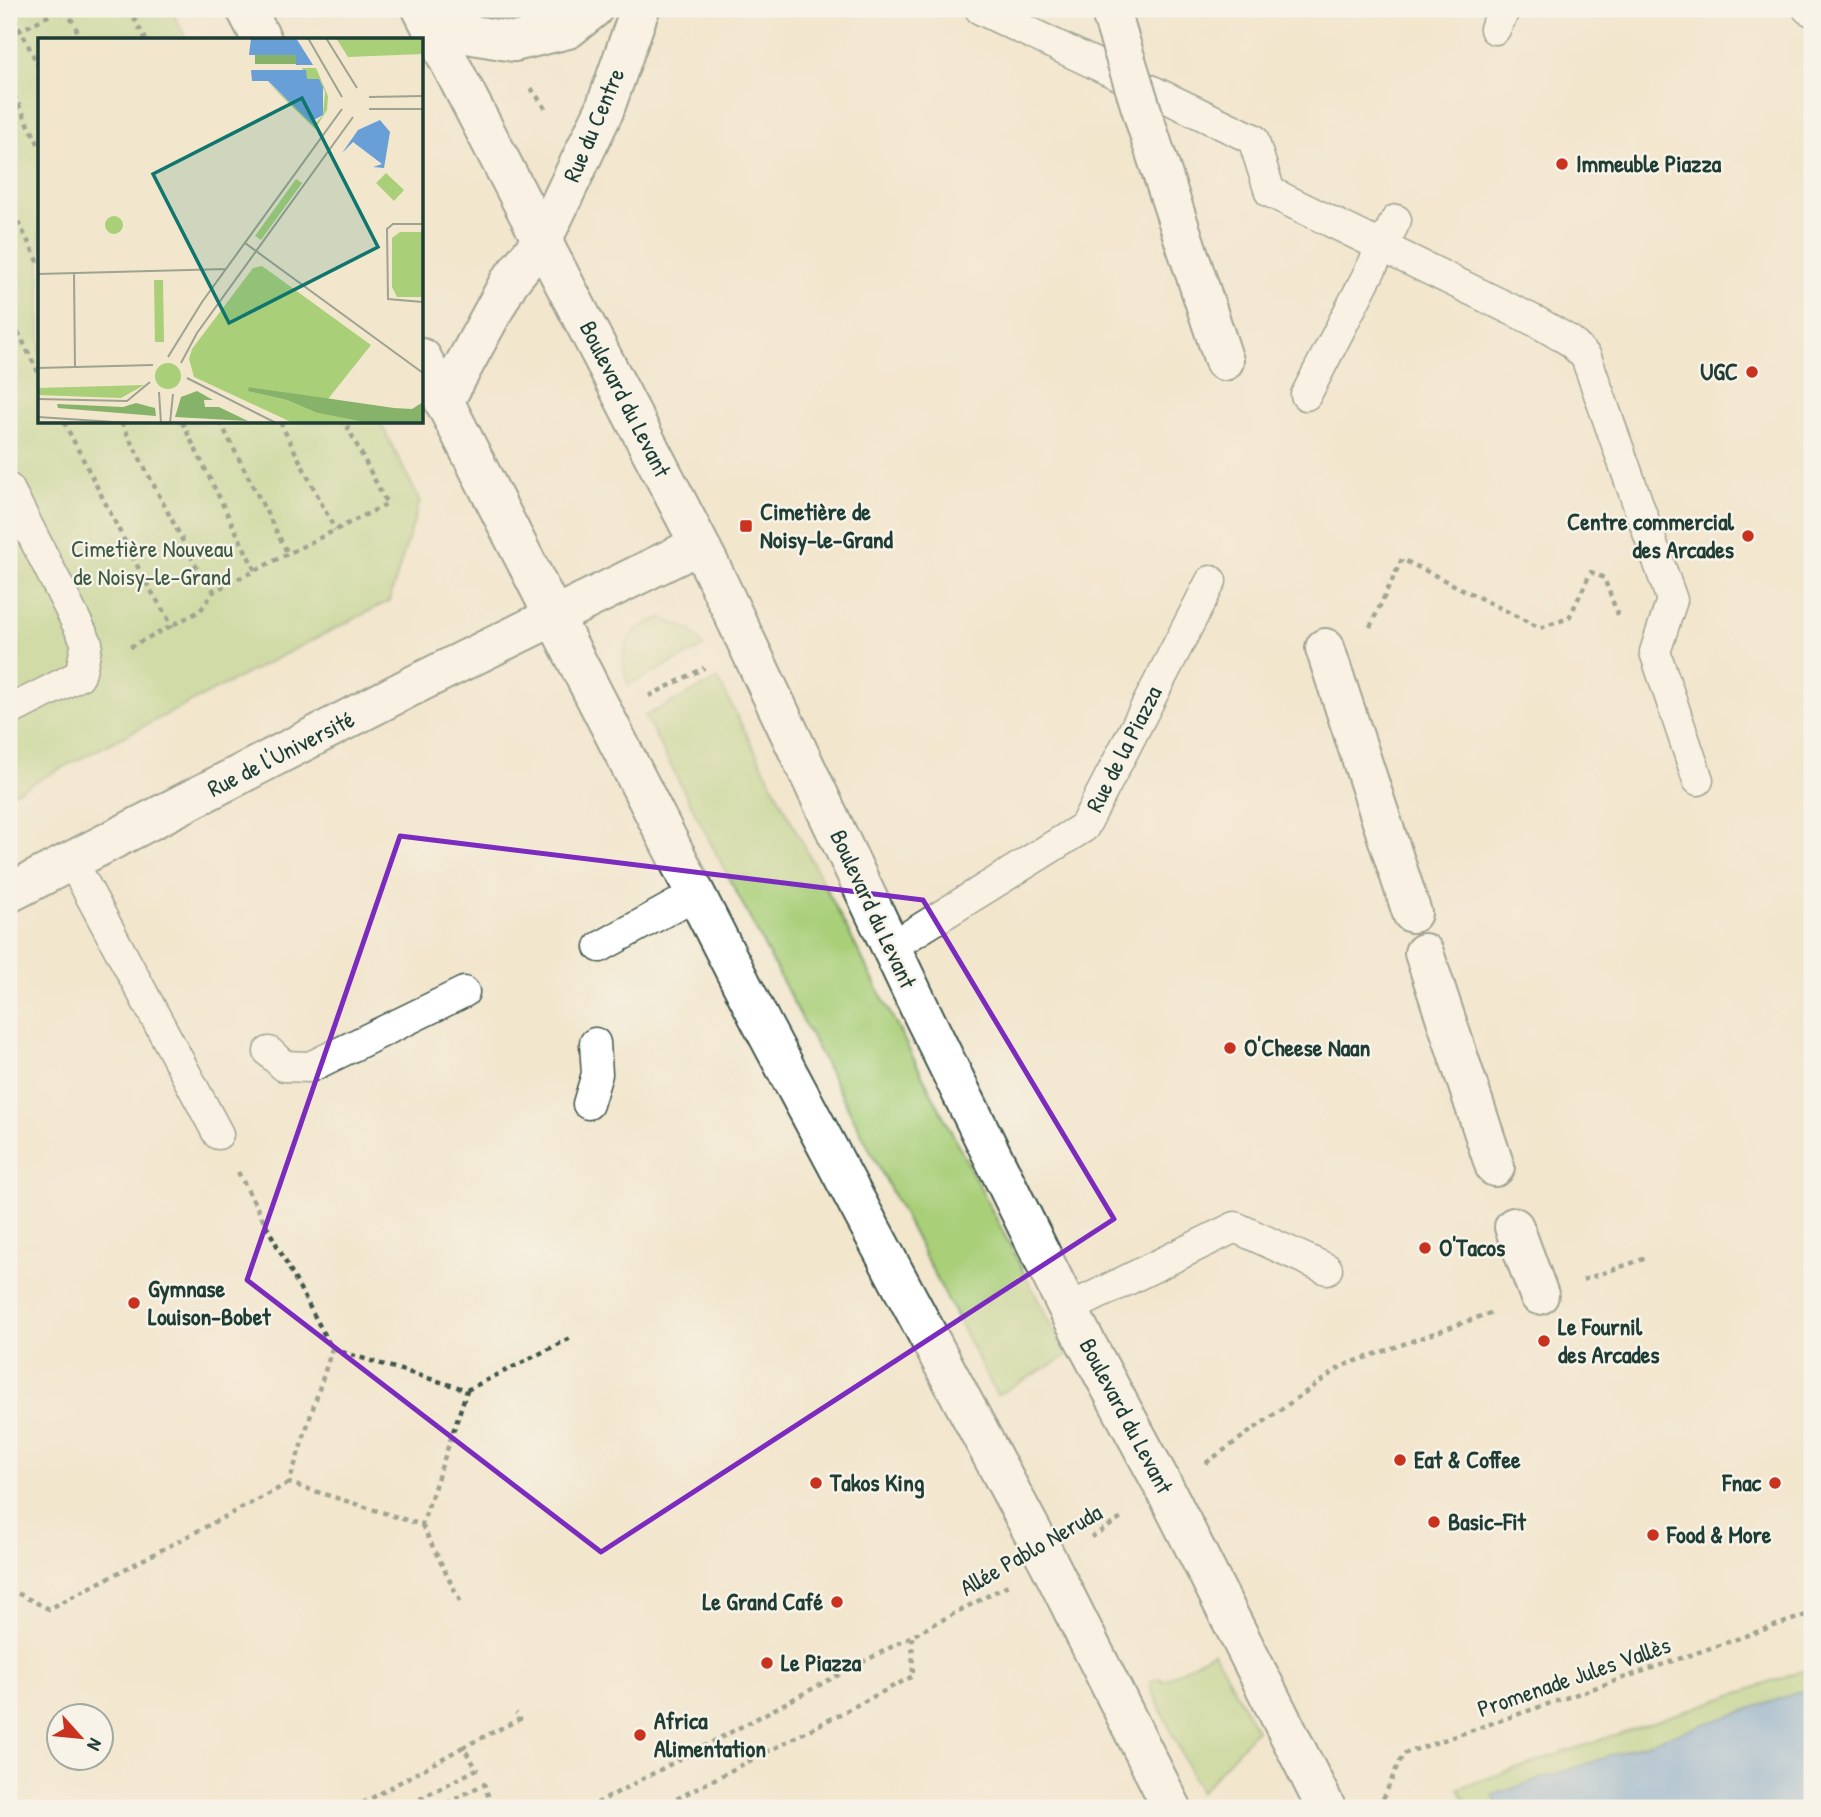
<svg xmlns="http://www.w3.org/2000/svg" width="1821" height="1817" viewBox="0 0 1821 1817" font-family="'Patrick Hand',sans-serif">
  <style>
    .green { fill: #a9cf79; stroke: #648656; stroke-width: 2 }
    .water { fill: #689fd6; stroke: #446e85; stroke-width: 2 }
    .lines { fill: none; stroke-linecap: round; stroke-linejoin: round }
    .service-casing { stroke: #3f564b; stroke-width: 33 }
    .pedestrian-casing { stroke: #3f564b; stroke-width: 42 }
    .minor-casing { stroke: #3f564b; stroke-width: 42 }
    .secondary-casing { stroke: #3f564b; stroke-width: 42 }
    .path { stroke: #3f564b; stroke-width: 4.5; stroke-dasharray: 5 5; stroke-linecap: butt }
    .service { stroke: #fff; stroke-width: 30 }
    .pedestrian { stroke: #fff; stroke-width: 38 }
    .minor { stroke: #fff; stroke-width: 38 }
    .secondary { stroke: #fff; stroke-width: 38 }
    .pedestrian-bridge-casing { stroke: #3f564b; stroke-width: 42; stroke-linecap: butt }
    .pedestrian-bridge { stroke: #fff; stroke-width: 38 }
    .marked { fill: none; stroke: #7b2cbf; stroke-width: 5; stroke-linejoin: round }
    .poi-dot { fill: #c8321e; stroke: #f7f3e8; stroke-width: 2.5 }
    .labels { text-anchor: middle; stroke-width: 5; stroke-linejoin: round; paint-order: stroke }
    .street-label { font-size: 24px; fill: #1f3d34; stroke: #f7f3e8 }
    .poi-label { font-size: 24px; font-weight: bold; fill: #1f3d34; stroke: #f7f3e8; text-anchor: start }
    .park-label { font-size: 24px; fill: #3b5a42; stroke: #f7f3e8 }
    .inset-road { fill: none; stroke: #9ea290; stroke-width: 2 }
    .view { fill: #0f766e; fill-opacity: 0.15; stroke: #0f766e; stroke-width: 3.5 }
    .inset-edge { fill: none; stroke: #1f3d34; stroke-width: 3.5 }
  </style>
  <rect width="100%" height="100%" fill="#f7f3e8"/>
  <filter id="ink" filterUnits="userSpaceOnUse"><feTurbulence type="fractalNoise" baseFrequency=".0143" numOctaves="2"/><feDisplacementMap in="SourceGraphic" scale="14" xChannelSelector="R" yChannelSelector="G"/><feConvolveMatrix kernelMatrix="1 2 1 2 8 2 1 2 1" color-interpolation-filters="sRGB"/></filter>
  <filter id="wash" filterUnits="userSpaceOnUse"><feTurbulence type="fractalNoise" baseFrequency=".00686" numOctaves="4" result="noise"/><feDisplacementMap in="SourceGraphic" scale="28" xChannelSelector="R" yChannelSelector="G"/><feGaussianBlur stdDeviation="1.57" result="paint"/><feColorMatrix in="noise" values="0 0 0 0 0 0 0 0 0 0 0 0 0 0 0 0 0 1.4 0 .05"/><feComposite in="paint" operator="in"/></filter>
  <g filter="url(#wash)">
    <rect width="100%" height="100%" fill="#f2e6cd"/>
    <path class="green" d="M 9,9 L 171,9 L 187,40 L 40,40 L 40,422 L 380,422 L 420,501 L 389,601 L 9,795 Z
      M 662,618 L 692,631 L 704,647 L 628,685 C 616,650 627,628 662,618 Z
      M 718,679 L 1067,1356 L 997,1395 L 645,716 Z
      M 1214,1652 L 1256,1730 L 1200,1793 L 1150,1686 L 1151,1681 L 1161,1678 L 1163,1681 Z
      M 1812,1668 L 1812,1688 L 1494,1795 L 1499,1808 L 1468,1808 L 1459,1788 Z"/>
    <path class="water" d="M 1812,1688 L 1812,1808 L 1499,1808 L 1493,1795 Z"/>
  </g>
  <g filter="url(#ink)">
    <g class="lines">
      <defs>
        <path id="service" d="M 980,9 L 1253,139 L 1270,192 L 1537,322 L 1570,341 L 1586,357 L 1672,600 L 1655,652 L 1698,780
          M 1808,9 L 1812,11
          M 1495,29 L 1505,9
          M 1306,395 L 1396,220
          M 9,489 L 87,643 L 80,675 L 9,711
          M 72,861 L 218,1134
          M 600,947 L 696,894
          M 891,947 L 1084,827 L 1211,581
          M 269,1052 L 284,1066 L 310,1067 L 464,992
          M 588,1104 L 597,1074 L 595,1043
          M 1068,1309 L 1235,1227 L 1327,1269"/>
        <path id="pedestrian" d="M 1151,140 L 1224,361
          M 1325,648 L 1412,913
          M 1424,953 L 1495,1167
          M 1514,1227 L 1539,1295"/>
        <path id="minor" d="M 432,28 L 514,42 L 568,29 L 593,9
          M 543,239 L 604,111 L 640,9
          M 9,893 L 412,686 L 699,545"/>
        <path id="secondary" d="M 246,9 L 262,40
          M 422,9 L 710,565 L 924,1017 L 1068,1309 L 1166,1491 L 1326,1808
          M 422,358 L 762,1024 L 1049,1563 L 1172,1808
          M 444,402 L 509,282 L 543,239"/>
      </defs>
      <use href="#service" class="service-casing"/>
      <use href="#pedestrian" class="pedestrian-casing"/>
      <use href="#minor" class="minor-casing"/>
      <use href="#secondary" class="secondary-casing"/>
      <path class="path" d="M 10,9 L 40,69
        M 66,9 L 82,40
        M 129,9 L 146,40
        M 875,9 L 888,15 L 908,9
        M 9,36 L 62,9
        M 9,86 L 40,147
        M 531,88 L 548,112
        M 9,204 L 40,265
        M 9,314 L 40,376
        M 64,422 L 144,579 L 173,627
        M 121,422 L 200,574 L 214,591
        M 182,422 L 255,570
        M 220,422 L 288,554
        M 280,422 L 335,530
        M 1370,627 L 1402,559 L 1540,628 L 1569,618 L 1591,572 L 1604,578 L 1619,618
        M 130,647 L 200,611 L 214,591 L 387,504 L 345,422
        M 649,696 L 704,668
        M 238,1172 L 332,1349
        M 1583,1280 L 1649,1257
        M 332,1349 L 467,1390 L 422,1525 L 289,1483 Z
        M 467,1390 L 573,1337
        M 1206,1463 L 1342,1366 L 1493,1312
        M 422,1525 L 460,1601
        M 1091,1537 L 1125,1516
        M 9,1589 L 49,1609 L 289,1483
        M 354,1808 L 463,1747
        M 402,1808 L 477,1769 L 463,1747 L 520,1719 L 516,1713
        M 438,1808 L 484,1784 L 490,1801 L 477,1808
        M 588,1808 L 1008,1585
        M 659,1808 L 913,1676 L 912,1636
        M 1379,1808 L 1403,1754 L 1812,1613"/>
      <use href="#service" class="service"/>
      <use href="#pedestrian" class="pedestrian"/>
      <use href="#minor" class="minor"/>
      <use href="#secondary" class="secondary"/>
      <defs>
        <path id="pedestrian-bridge" d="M 1110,9 L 1151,140"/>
      </defs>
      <use href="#pedestrian-bridge" class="pedestrian-bridge-casing"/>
      <use href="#pedestrian-bridge" class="pedestrian-bridge"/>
    </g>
  </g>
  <path d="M0 0H1821V1817H0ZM 400,836 L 923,900 L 1114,1219 L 601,1552 L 247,1280 Z" fill="#f2e6cd" fill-opacity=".55" fill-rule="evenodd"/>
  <path class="marked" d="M 400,836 L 923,900 L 1114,1219 L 601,1552 L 247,1280 Z"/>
  <g class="poi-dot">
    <circle cx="1562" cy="164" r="7"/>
    <circle cx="1752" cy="372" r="7"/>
    <rect x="739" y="519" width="14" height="14" rx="3.5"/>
    <circle cx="1748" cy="536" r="7"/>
    <circle cx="1230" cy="1048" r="7"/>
    <circle cx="1425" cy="1248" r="7"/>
    <circle cx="134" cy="1303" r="7"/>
    <circle cx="1544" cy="1341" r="7"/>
    <circle cx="1400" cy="1460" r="7"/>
    <circle cx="816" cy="1483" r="7"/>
    <circle cx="1775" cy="1483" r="7"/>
    <circle cx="1434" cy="1522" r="7"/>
    <circle cx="1653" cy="1535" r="7"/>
    <circle cx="837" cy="1602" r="7"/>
    <circle cx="767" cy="1663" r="7"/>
    <circle cx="640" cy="1735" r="7"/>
  </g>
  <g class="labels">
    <g class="street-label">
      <text transform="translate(594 125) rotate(-67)" y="8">Rue du Centre</text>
      <text transform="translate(625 399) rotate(63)" y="8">Boulevard du Levant</text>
      <text transform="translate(1124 749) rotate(-63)" y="8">Rue de la Piazza</text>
      <text transform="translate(281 754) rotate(-27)" y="8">Rue de l'Université</text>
      <text transform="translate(873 909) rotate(65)" y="8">Boulevard du Levant</text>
      <text transform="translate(1126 1416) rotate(62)" y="8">Boulevard du Levant</text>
      <text transform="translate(1031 1550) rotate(-30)" y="8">Allée Pablo Neruda</text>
      <text transform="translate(1574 1677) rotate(-19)" y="8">Promenade Jules Vallès</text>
    </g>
    <g class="poi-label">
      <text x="1576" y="172">Immeuble Piazza</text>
      <text x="1738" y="380" text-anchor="end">UGC</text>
      <text x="760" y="520">Cimetière de<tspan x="760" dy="28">Noisy-le-Grand</tspan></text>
      <text x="1734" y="530" text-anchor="end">Centre commercial<tspan x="1734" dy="28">des Arcades</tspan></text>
      <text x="1244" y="1056">O'Cheese Naan</text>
      <text x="1439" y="1256">O'Tacos</text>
      <text x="148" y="1297">Gymnase<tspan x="148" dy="28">Louison-Bobet</tspan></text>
      <text x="1558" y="1335">Le Fournil<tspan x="1558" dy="28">des Arcades</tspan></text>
      <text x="1414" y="1468">Eat &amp; Coffee</text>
      <text x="830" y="1491">Takos King</text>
      <text x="1761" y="1491" text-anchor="end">Fnac</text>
      <text x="1448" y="1530">Basic-Fit</text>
      <text x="1667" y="1543">Food &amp; More</text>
      <text x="823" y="1610" text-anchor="end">Le Grand Café</text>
      <text x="781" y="1671">Le Piazza</text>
      <text x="654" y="1729">Africa<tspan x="654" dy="28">Alimentation</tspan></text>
    </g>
    <g class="park-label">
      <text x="152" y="557">Cimetière Nouveau<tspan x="152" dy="28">de Noisy-le-Grand</tspan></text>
    </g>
  </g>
  <g transform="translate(38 38)">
    <rect width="385" height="385" fill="#f2e6cd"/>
    <path d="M 298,0 L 385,0 L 385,16 L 310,19 ZM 264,30 L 278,30 L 290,58 L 289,72 L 277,91 L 229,44 L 277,86 L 285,77 L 287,54 L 281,41 L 269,41 ZM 348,135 L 366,152 L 356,163 L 338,145 ZM 258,141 L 264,145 L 223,202 L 217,198 ZM67 187a9 9 0 1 1 18 0a9 9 0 1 1-18 0ZM 362,194 L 385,194 L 385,259 L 359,259 L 354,249 L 354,200 ZM 224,228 L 333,307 L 290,361 L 211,349 L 209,353 L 249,362 L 279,375 L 331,385 L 253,384 L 156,339 L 151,321 L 154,311 L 215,230 ZM 116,242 L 125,242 L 126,304 L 117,304 ZM117 338a13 13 0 1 1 26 0a13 13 0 1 1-26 0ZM 106,347 L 83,360 L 0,357 L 0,350 Z" fill="#a9cf79"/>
    <path d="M 217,17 L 258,17 L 258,26 L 217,26 ZM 211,349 L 356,370 L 374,371 L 385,364 L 385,385 L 331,385 L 279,375 L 249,362 L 209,353 ZM 159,353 L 175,362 L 166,362 L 167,369 L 181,369 L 210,383 L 137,379 L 143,359 ZM 98,365 L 117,370 L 118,378 L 20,370 L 19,366 L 85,369 Z" fill="#86b269"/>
    <path d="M 258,0 L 275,27 L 258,27 L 258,17 L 211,17 L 213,0 ZM 213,32 L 268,32 L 269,41 L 281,41 L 285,49 L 285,77 L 276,82 L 276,88 L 230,43 L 214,43 ZM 342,82 L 352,94 L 346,130 L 335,129 L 344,126 L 315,104 L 304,115 L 320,92 Z" fill="#689fd6"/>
    <path class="inset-road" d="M 270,0 L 304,59M 288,0 L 319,50M 331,59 L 385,58M 331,71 L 385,71M 385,186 L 355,186 L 349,191 L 350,261 L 385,264M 207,205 L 385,335M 36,235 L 37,330M 0,236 L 188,231M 130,319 L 164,264 L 304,71M 143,325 L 159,295 L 315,79M 0,330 L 115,327M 149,340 L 238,385M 121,354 L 123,385M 0,361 L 89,363 L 112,344M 0,379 L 91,385M 132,385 L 135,356"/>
    <path class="view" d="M 264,60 L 340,209 L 191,285 L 115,136 Z"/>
    <rect width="385" height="385" class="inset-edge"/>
  </g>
  <rect width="1821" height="1817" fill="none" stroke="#f7f3e8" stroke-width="35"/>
  <g transform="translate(80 1737) rotate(117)"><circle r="33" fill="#f7f3e8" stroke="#a1aaa0" stroke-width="2"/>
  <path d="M0-5L12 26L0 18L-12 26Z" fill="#c8321e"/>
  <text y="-10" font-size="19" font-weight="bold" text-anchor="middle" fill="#1f3d34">N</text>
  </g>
</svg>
